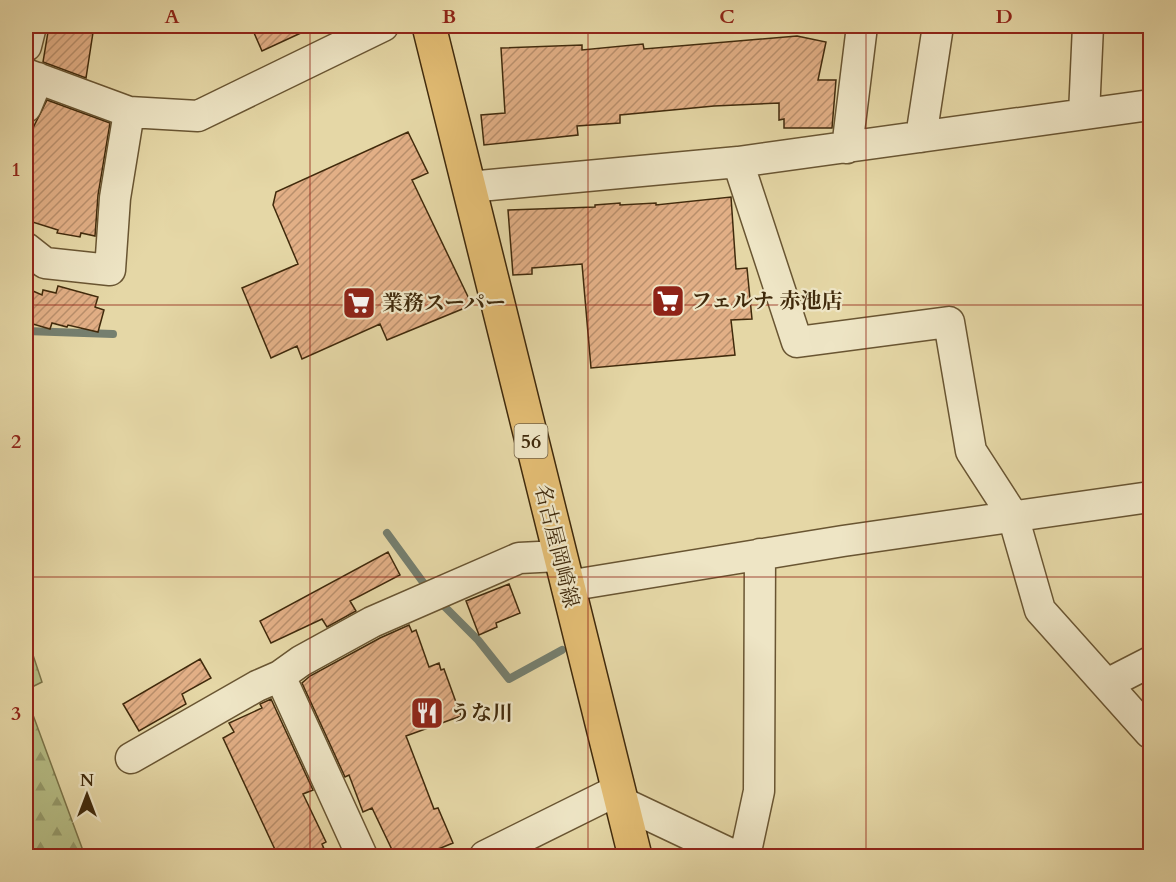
<svg xmlns="http://www.w3.org/2000/svg" width="1176" height="882" viewBox="0 0 1176 882" font-family="Cardo,'Noto Serif JP',serif">
  <style>
    .forest { fill: url(#forest-firs); stroke: #7b7449; stroke-width: 1.5 }
    .lines { fill: none; stroke-linecap: round; stroke-linejoin: round }
    .stream { stroke: #757f6f; stroke-width: 8 }
    .building { fill: url(#building-hatch); stroke: #402a0c; stroke-width: 1.5 }
    .minor-casing { stroke: #695532; stroke-width: 33 }
    .primary-casing { stroke: #402a0c; stroke-width: 36 }
    .minor { stroke: #eee5c5; stroke-width: 30 }
    .primary { stroke: #e2bc73; stroke-width: 33 }
    .grid { fill: none; stroke: #8f2418; stroke-width: 1.5; stroke-opacity: 0.55 }
    .labels { text-anchor: middle; stroke-width: 4.5; stroke-linejoin: round; paint-order: stroke }
    .shield { fill: #eee5c5; stroke: #746244; stroke-width: 1.5 }
    .shield-label { font-size: 20px; font-weight: bold; fill: #402a0c }
    .poi-label { font-size: 21px; font-weight: bold; fill: #402a0c; stroke: #eee5c5; text-anchor: start }
    .street-label { font-size: 21px; fill: #402a0c; stroke: #eee5c5 }
    .neatline { fill: none; stroke: #8f2418; stroke-width: 2 }
    .grid-label { font-size: 20px; text-anchor: middle; font-weight: bold; fill: #8f2418 }
  </style>
  <defs>
    <pattern id="forest-firs" width="22" height="20" patternUnits="userSpaceOnUse" patternTransform="scale(1.5)"><rect width="22" height="20" fill="#b6be86"/><path d="M5 1l3.5 6h-7zM16 11l3.5 6h-7z" fill="#959b6c"/></pattern>
    <pattern id="building-hatch" width="6" height="6" patternUnits="userSpaceOnUse" patternTransform="scale(1.5)"><rect width="6" height="6" fill="#e2af86"/><path d="M-1 1l2-2M0 6l6-6M5 7l2-2" fill="none" stroke="#b98f6c"/></pattern>
  </defs>
  <rect width="100%" height="100%" fill="#e5d7a6"/>
  <filter id="stains"><feTurbulence type="fractalNoise" baseFrequency=".00333" numOctaves="4"/><feColorMatrix values="0 0 0 0 .2 0 0 0 0 .09 0 0 0 0 .02 0 0 0 .5 -.17"/></filter>
  <radialGradient id="worn" r=".72"><stop offset=".6" stop-color="#630" stop-opacity="0"/><stop offset="1" stop-color="#630" stop-opacity=".3"/></radialGradient>
  <path class="forest" d="M 26,634 L 42,682 L 26,690 Z
    M 26,696 L 85,856 L 26,856 Z"/>
  <g class="lines">
    <path class="stream" d="M 26,331 L 113,334
      M 387,533 L 428,589
      M 438,600 L 478,640 L 509,679 L 562,650"/>
  </g>
  <path class="building" d="M 49,26 L 94,26 L 86,78 L 43,62 Z
    M 251,26 L 316,26 L 262,51 Z
    M 797,36 L 826,42 L 818,80 L 836,80 L 832,128 L 784,128 L 784,119 L 779,120 L 779,103 L 714,106 L 620,115 L 620,123 L 577,126 L 578,135 L 484,145 L 481,115 L 505,113 L 501,48 L 582,45 L 582,50 L 643,44 L 644,49 Z
    M 47,100 L 110,123 L 98,195 L 95,236 L 81,233 L 80,237 L 57,233 L 58,230 L 26,220 L 26,142 Z
    M 408,132 L 428,173 L 412,180 L 472,305 L 387,340 L 380,324 L 302,359 L 297,346 L 271,358 L 242,288 L 298,264 L 273,205 L 276,192 Z
    M 731,197 L 736,269 L 747,268 L 752,319 L 731,320 L 735,355 L 591,368 L 582,264 L 532,268 L 532,274 L 513,275 L 508,210 L 595,207 L 595,205 L 620,203 L 620,205 L 656,203 L 656,205 Z
    M 58,286 L 98,297 L 95,307 L 104,310 L 98,332 L 68,325 L 67,327 L 52,323 L 50,329 L 26,322 L 26,288 L 42,295 L 43,290 L 56,293 Z
    M 388,552 L 400,575 L 350,601 L 356,611 L 327,627 L 322,619 L 271,643 L 260,621 Z
    M 509,584 L 520,613 L 496,623 L 497,627 L 479,635 L 466,601 Z
    M 409,625 L 412,632 L 416,630 L 429,667 L 439,663 L 441,670 L 444,669 L 461,716 L 406,736 L 434,809 L 438,808 L 453,843 L 421,856 L 395,856 L 372,808 L 363,812 L 349,775 L 345,777 L 302,683 L 310,676 L 380,638 Z
    M 200,659 L 211,678 L 182,694 L 186,704 L 139,731 L 123,704 Z
    M 271,699 L 313,790 L 303,794 L 326,842 L 322,844 L 327,856 L 278,856 L 223,738 L 234,732 L 229,723 L 262,708 L 260,704 Z"/>
  <g class="lines">
    <defs>
      <path id="minor" d="M 26,46 L 31,26
        M 26,74 L 129,112 L 198,116 L 383,26
        M 26,107 L 38,78
        M 1084,114 L 1088,26
        M 921,137 L 938,26
        M 847,148 L 862,26
        M 738,162 L 797,342 L 949,322 L 971,451 L 1013,516 L 1040,610 L 1150,733
        M 469,187 L 738,162 L 1150,105
        M 26,248 L 45,263 L 110,270 L 115,198 L 129,112
        M 567,586 L 843,541 L 1150,497
        M 280,676 L 362,856
        M 1107,684 L 1150,662
        M 131,758 L 257,686 L 280,676 L 301,661 L 372,622 L 519,558 L 559,556
        M 621,802 L 735,856
        M 485,856 L 618,790
        M 745,856 L 759,791 L 760,554"/>
      <path id="primary" d="M 429,26 L 635,856"/>
    </defs>
    <use href="#minor" class="minor-casing"/>
    <use href="#primary" class="primary-casing"/>
    <use href="#minor" class="minor"/>
    <use href="#primary" class="primary"/>
  </g>
  <path class="grid" d="M 310,26 L 310,856M 588,26 L 588,856M 866,26 L 866,856M 26,305 L 1150,305M 26,577 L 1150,577"/>
  <defs>
    <symbol id="supermarket-square" viewBox="-11 -11 22 22"><rect x="-9" y="-9" width="18" height="18" rx="4" fill="#8f2418" stroke="#eee5c5"/><path d="M-6-5.5h2.5l.6 2H6L4.5 2H-2.5L-4.4-4H-6ZM-1.5 3.2a1.3 1.3 0 1 0 .1 0ZM3 3.2a1.3 1.3 0 1 0 .1 0Z" fill="#fff"/></symbol>
    <symbol id="restaurant-square" viewBox="-11 -11 22 22"><rect x="-9" y="-9" width="18" height="18" rx="4" fill="#8f2418" stroke="#eee5c5"/><path d="M-5-6h1v4h1v-4h1v4h1v-4h1v5L-1.5 .5V6h-2V.5L-5-1ZM5-6V6H3V1.5H1.5Q1.5-4 5-6Z" fill="#fff"/></symbol>
  </defs>
  <g fill-rule="evenodd">
    <use href="#supermarket-square" x="649" y="282" width="38" height="38"/>
    <use href="#supermarket-square" x="340" y="284" width="38" height="38"/>
    <use href="#restaurant-square" x="408" y="694" width="38" height="38"/>
  </g>
  <g class="labels">
    <rect class="shield" x="514.5" y="424" width="33" height="34" rx="4.5"/>
    <g class="shield-label">
      <text x="531" y="448">56</text>
    </g>
    <g class="poi-label">
      <text x="691" y="308">フェルナ 赤池店</text>
      <text x="382" y="310">業務スーパー</text>
      <text x="450" y="720">うな川</text>
    </g>
    <g class="street-label">
      <text transform="translate(557 546) rotate(76)" y="7">名古屋岡崎線</text>
    </g>
  </g>
  <rect width="1176" height="882" fill="none" stroke="#e5d7a6" stroke-width="66"/>
  <g transform="translate(87 795)" stroke="#eee5c5" stroke-width="4.5" paint-order="stroke">
  <path d="M0-4.5L10 22L0 15L-10 22Z" fill="#402a0c"/>
  <text y="-9" font-size="16" font-weight="bold" text-anchor="middle" fill="#402a0c">N</text>
  </g>
  <rect x="33" y="33" width="1110" height="816" class="neatline"/>
  <g class="grid-label">
    <text x="172" y="23">A</text>
    <text x="449" y="23">B</text>
    <text x="727" y="23">C</text>
    <text x="1004" y="23">D</text>
    <text x="16" y="176">1</text>
    <text x="16" y="448">2</text>
    <text x="16" y="720">3</text>
  </g>
  <rect width="100%" height="100%" filter="url(#stains)"/>
  <rect width="100%" height="100%" fill="url(#worn)"/>
</svg>
